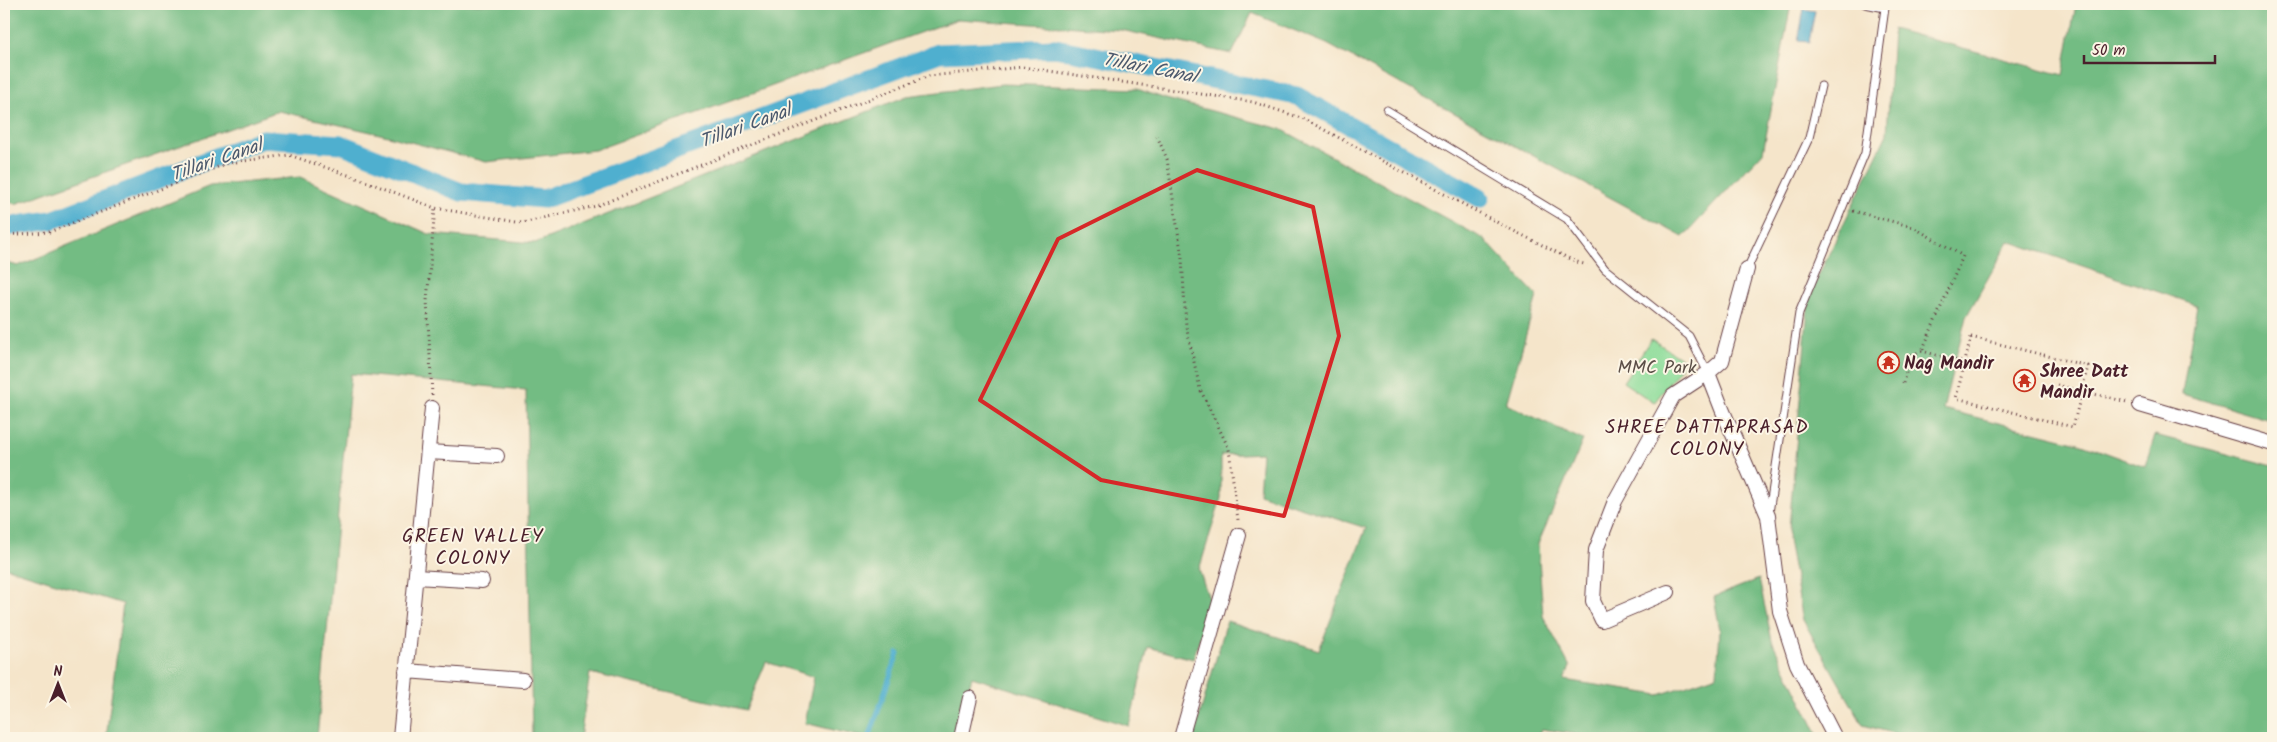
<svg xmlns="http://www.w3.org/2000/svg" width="2277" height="742" viewBox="0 0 2277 742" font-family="Kalam,sans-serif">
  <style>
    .green { fill: #8fdd9b; stroke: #6c7e63 }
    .forest { fill: #73bc83; stroke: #5e6e57 }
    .water { fill: #50afcf; stroke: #4d677d }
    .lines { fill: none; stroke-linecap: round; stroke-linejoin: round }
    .stream { stroke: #50afcf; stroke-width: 5 }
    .canal { stroke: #50afcf; stroke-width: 19 }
    .service-casing { stroke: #643d43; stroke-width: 9 }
    .minor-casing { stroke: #643d43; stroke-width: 16 }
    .path { stroke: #643d43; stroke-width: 3; stroke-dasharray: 1 4; stroke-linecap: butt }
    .service { stroke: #fff; stroke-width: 7 }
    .minor { stroke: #fff; stroke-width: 14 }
    .marked { fill: none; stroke: #d62828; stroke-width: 4; stroke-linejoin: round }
    .labels { text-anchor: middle; stroke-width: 4; stroke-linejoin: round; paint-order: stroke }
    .poi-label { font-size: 18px; font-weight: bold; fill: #4a1f2b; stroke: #fcf5e5; text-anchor: start }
    .park-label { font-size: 18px; fill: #5b4e47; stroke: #fcf5e5 }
    .water-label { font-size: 19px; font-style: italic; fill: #4c596d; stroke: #fcf5e5 }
    .neighbourhood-label { font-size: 19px; letter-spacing: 1px; fill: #4a1f2b; stroke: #fcf5e5 }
  </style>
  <rect width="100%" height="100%" fill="#fcf5e5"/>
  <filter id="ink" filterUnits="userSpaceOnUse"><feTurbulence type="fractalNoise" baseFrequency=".02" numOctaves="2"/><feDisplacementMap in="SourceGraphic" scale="10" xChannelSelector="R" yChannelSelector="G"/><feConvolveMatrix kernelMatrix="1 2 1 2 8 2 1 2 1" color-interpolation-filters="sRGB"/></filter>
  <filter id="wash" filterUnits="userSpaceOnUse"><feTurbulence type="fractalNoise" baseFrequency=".0096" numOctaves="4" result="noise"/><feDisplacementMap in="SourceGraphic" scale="20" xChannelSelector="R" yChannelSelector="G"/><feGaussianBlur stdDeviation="1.12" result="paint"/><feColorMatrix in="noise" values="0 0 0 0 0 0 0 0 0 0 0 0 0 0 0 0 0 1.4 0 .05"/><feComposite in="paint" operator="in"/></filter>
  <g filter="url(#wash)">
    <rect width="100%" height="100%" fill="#f5e5ca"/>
    <path class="green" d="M 1651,339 L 1686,361 L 1654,403 L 1623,382 Z"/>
    <path class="forest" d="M 4,4 L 1791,4 L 1763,152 L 1683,237 L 1327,44 L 1252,13 L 1232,54 L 1121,30 L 958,19 L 595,150 L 486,162 L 384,135 L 279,111 L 15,204 L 4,200 Z
      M 2076,4 L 2273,4 L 2273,421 L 2182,394 L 2197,305 L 2009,241 L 1966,317 L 1943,409 L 2082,444 L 2145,467 L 2155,435 L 2273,466 L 2273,738 L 1911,738 L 1863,725 L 1803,620 L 1788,540 L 1809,295 L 1887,134 L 1893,29 L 2063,75 Z
      M 1002,84 L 1137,89 L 1166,99 L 1281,129 L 1484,239 L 1537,296 L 1506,404 L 1583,440 L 1538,544 L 1543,616 L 1570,667 L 1564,680 L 1659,695 L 1717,675 L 1720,630 L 1714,597 L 1759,579 L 1772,641 L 1819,738 L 1598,738 L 1542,729 L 1538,738 L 1193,738 L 1227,621 L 1319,650 L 1366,528 L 1259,494 L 1262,453 L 1221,455 L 1221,498 L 1199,570 L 1211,604 L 1193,659 L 1148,647 L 1129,726 L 972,677 L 954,738 L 866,738 L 805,723 L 814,677 L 766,662 L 746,710 L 590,673 L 580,738 L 532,738 L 526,390 L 351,374 L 317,738 L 106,738 L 123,604 L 4,567 L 4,262 L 18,266 L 210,186 L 300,177 L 429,234 L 535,243 L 907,96 Z"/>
    <path class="water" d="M 1804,9 L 1815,11 L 1809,42 L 1798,41 Z"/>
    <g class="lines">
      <path class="stream" d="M 869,738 L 898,653"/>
      <path class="canal" d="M 4,227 L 52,220 L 263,139 L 341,144 L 461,192 L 544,199 L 939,53 L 1055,48 L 1297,96 L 1480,198"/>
    </g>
  </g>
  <g filter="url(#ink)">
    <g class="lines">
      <defs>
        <path id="service" d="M 1387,110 L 1567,219 L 1605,269 L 1689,336 L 1708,373
          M 1747,269 L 1809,138 L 1821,86
          M 1769,513 L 1799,313 L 1865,153 L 1885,8 L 1865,4"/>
        <path id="minor" d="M 1708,373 L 1722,409 L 1768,516 L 1780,611 L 1797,664 L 1835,738
          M 2140,405 L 2273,444
          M 428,452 L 497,456
          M 416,577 L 482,581
          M 1668,592 L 1602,620 L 1593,601 L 1596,550 L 1615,501 L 1673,396 L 1708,373 L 1722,361 L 1747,269
          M 406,671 L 523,680
          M 400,738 L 432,408
          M 961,738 L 970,698
          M 1181,738 L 1239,535"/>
      </defs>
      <use href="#service" class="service-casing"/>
      <use href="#minor" class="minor-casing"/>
      <path class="path" d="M 1157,136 L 1167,159 L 1182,258 L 1186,326 L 1200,389 L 1229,449 L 1238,520
        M 1853,211 L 1913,227 L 1963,256 L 1922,351
        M 4,235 L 49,232 L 228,163 L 289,155 L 357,178 L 435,208 L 522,223 L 596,206 L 929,76 L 1023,67 L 1253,102 L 1304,119 L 1504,226 L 1574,261 L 1587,265
        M 1971,337 L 2088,366 L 2073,427 L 1956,398 Z
        M 1903,383 L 1911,355 L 1922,351 L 1964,363
        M 2057,385 L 2127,402
        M 432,395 L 427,301 L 435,208"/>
      <use href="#service" class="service"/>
      <use href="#minor" class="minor"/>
    </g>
  </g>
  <path class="marked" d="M 1197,170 L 1313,207 L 1339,336 L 1284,516 L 1101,480 L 980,400 L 1058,239 Z"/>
  <defs>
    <symbol id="temple-ring" viewBox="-11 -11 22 22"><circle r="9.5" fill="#fcf5e5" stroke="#c8321e" stroke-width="1.5"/><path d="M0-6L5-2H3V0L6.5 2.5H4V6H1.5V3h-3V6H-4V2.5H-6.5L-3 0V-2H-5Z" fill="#c8321e"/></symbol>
  </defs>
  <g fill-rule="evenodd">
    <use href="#temple-ring" x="1876" y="350" width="25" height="25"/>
    <use href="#temple-ring" x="2012" y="368" width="25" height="25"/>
  </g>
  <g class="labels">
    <g class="poi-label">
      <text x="1904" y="369">Nag Mandir</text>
      <text x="2040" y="377">Shree Datt<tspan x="2040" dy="21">Mandir</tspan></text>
    </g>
    <g class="park-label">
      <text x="1657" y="373">MMC Park</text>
    </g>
    <g class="water-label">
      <text transform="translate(1150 67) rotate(11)" y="7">Tillari Canal</text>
      <text transform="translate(745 125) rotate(-20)" y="7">Tillari Canal</text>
      <text transform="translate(216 159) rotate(-19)" y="7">Tillari Canal</text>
    </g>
    <g class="neighbourhood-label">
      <text x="1707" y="433">SHREE DATTAPRASAD<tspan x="1707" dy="22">COLONY</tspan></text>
      <text x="473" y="542">GREEN VALLEY<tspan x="473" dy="22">COLONY</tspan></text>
    </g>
  </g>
  <rect width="2277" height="742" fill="none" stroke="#fcf5e5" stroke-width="20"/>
  <g transform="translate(58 684)" stroke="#fcf5e5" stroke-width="4" paint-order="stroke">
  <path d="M0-4L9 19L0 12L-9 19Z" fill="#4a1f2b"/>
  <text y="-8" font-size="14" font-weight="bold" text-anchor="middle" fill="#4a1f2b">N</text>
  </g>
  <path d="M2084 55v8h131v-8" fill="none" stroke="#4a1f2b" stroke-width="2.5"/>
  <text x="2092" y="55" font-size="15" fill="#4a1f2b" stroke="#fcf5e5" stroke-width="4" paint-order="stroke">50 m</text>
</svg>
